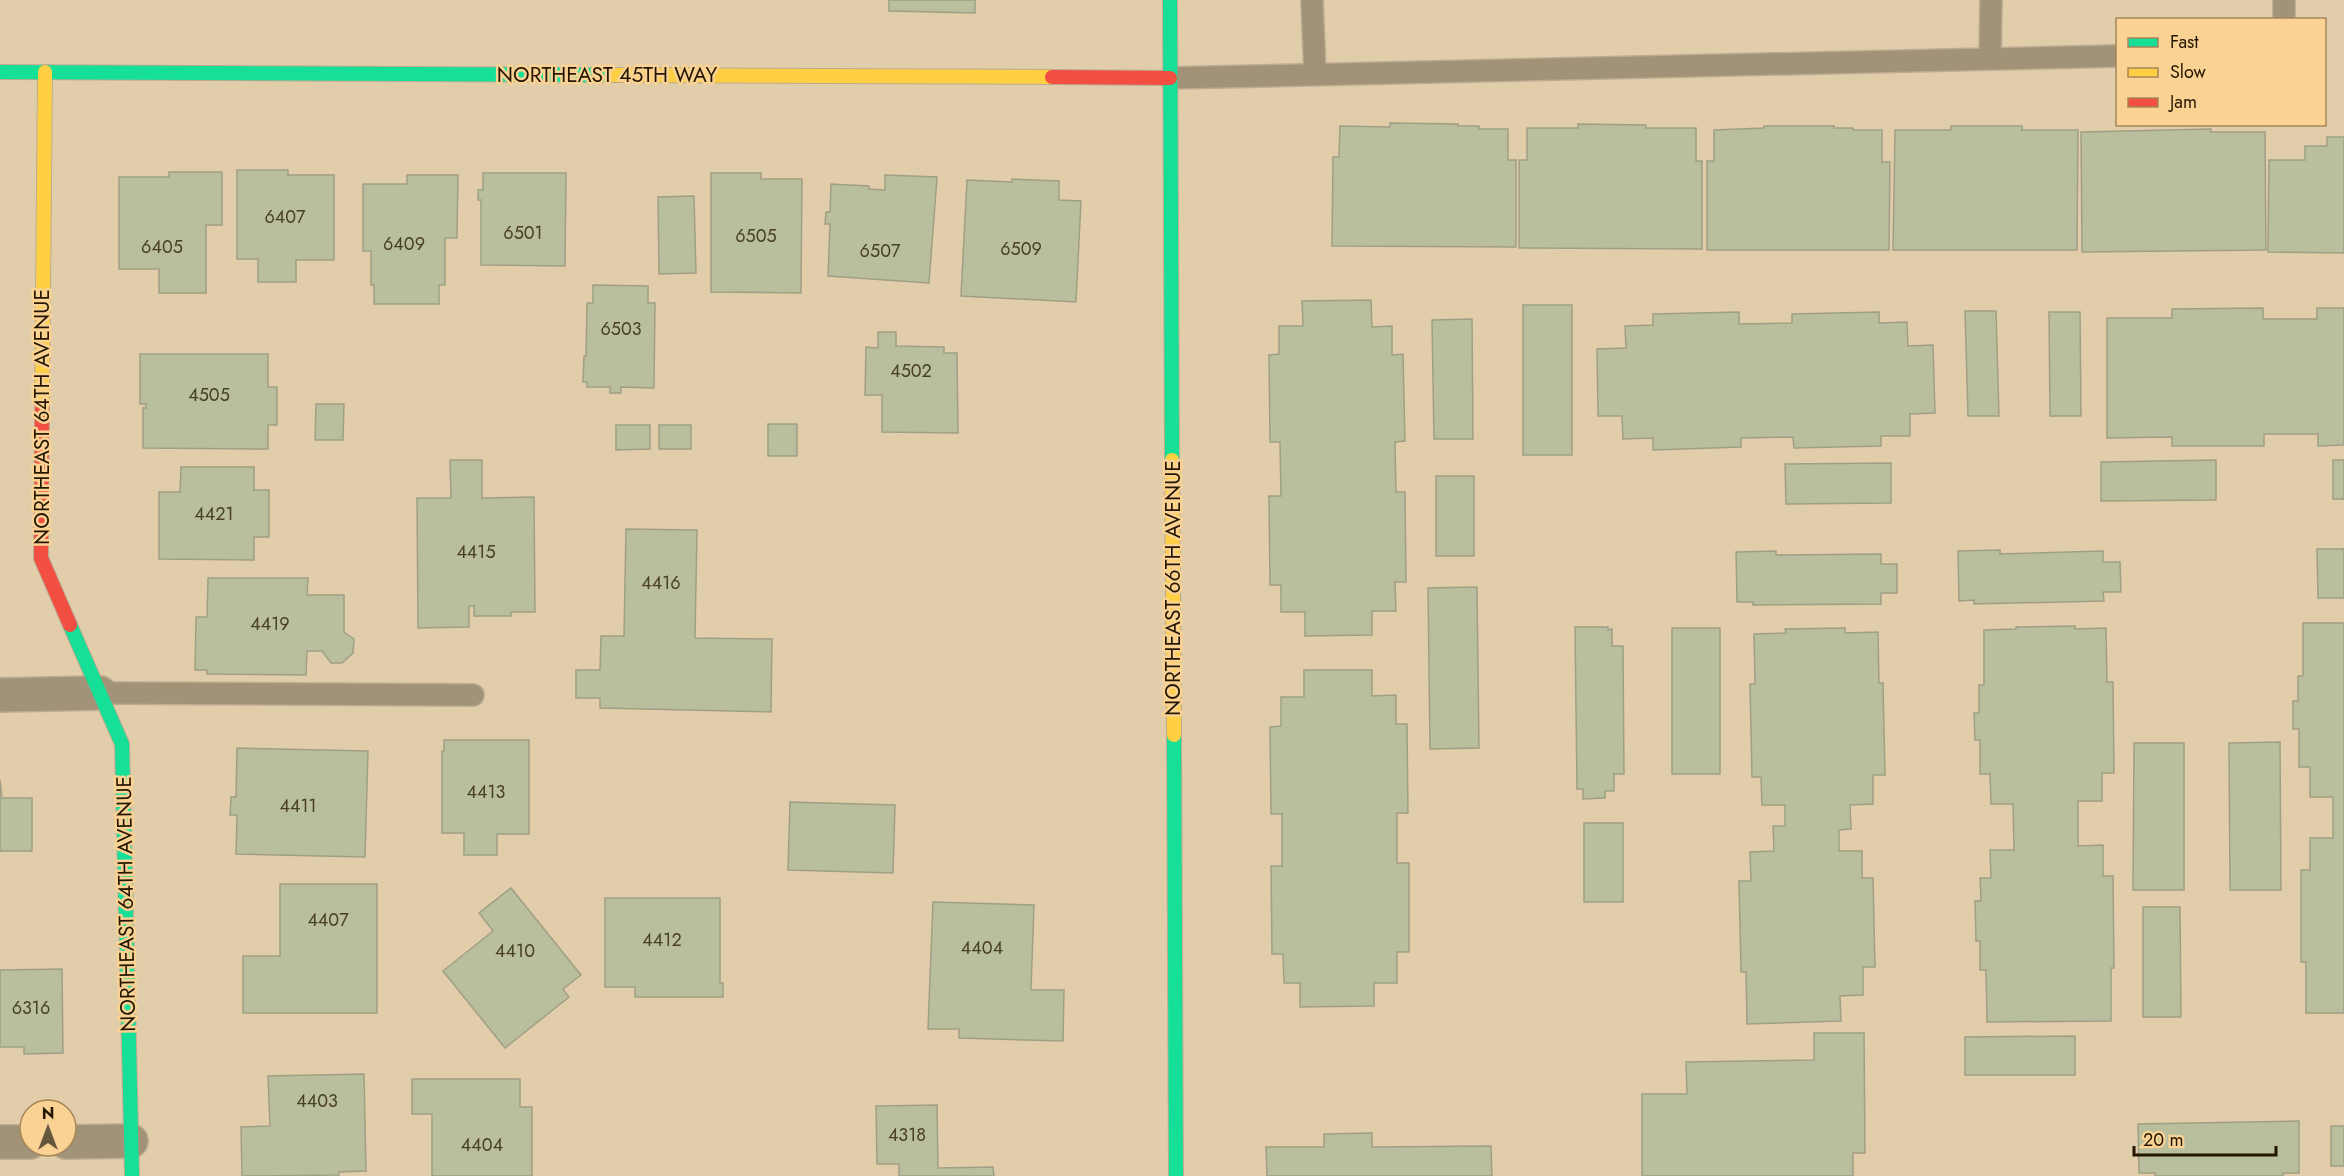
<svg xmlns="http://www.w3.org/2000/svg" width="2344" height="1176" viewBox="0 0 2344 1176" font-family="Jost,sans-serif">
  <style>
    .building { fill: #b9be9c; stroke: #a09f85; stroke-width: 1.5 }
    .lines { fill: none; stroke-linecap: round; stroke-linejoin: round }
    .lane-casing { stroke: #bbab90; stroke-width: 24 }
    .street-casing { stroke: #bbab90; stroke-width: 36 }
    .fast-casing { stroke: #bbab90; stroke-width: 16 }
    .slow-casing { stroke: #bbab90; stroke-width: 16 }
    .jam-casing { stroke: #bbab90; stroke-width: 16 }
    .lane { stroke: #a19278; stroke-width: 21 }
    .street { stroke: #a19278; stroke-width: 33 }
    .fast { stroke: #16e098; stroke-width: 14 }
    .slow { stroke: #ffcf43; stroke-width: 14 }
    .jam { stroke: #f24e42; stroke-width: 14 }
    .labels { text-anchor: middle; stroke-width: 5; stroke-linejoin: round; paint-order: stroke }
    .number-label { font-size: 18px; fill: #494027 }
    .street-label { font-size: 21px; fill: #241600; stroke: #f9d294 }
  </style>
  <rect width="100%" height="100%" fill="#e2cdab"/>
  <path class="building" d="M 889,0 L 975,0 L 975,13 L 889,11 Z
    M 1390,123 L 1458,124 L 1458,126 L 1479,126 L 1479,129 L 1508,129 L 1508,160 L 1516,160 L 1516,247 L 1332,246 L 1333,157 L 1339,157 L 1340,126 L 1390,127 Z
    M 1578,124 L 1646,125 L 1646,128 L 1696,128 L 1696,161 L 1702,161 L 1702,249 L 1519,248 L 1519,160 L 1527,160 L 1527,128 L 1578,128 Z
    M 1764,126 L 1834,126 L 1834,128 L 1853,128 L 1853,130 L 1882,130 L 1882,162 L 1890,162 L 1889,250 L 1707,250 L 1707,161 L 1714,161 L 1714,130 L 1764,128 Z
    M 1951,126 L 2022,126 L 2022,130 L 2078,130 L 2077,250 L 1893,250 L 1895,130 L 1951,130 Z
    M 2211,129 L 2211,132 L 2265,132 L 2266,250 L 2082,252 L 2081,132 Z
    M 2327,137 L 2344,137 L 2344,253 L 2268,252 L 2269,160 L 2305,160 L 2305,146 L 2327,146 Z
    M 237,170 L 288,170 L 288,175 L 334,175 L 334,260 L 296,260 L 296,282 L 258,282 L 258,259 L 237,259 Z
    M 169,172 L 222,172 L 222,225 L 206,225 L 206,293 L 159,293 L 159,269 L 119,269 L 119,177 L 169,177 Z
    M 483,173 L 566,173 L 565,266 L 481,265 L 481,200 L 478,200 L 478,190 L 483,190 Z
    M 711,173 L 761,173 L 761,179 L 802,179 L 801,293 L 711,292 Z
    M 407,175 L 458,175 L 457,238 L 445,238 L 445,285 L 439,285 L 439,304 L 374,304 L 374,285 L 371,285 L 371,251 L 363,251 L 363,184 L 407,184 Z
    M 885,175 L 937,177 L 929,283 L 828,276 L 830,224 L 825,224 L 826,212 L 830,212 L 831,184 L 869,186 L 869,189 L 885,190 Z
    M 1012,179 L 1059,181 L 1059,200 L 1081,201 L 1076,302 L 961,296 L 967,180 L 1012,182 Z
    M 694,196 L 696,273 L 659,274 L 658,197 Z
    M 593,285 L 648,286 L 648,303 L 655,303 L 654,388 L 621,387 L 621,393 L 610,393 L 610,387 L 587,387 L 587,382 L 583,382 L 584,356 L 586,356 L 587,303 L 593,303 Z
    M 1371,300 L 1372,327 L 1392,326 L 1392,355 L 1403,354 L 1405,441 L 1395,442 L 1396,492 L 1405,492 L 1406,582 L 1395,582 L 1396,611 L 1372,611 L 1372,635 L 1305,636 L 1305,612 L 1281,612 L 1281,585 L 1270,585 L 1269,496 L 1281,496 L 1280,442 L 1270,442 L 1269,355 L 1279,354 L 1279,326 L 1303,326 L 1302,301 Z
    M 1523,305 L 1572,305 L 1572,455 L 1523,455 Z
    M 2263,308 L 2263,319 L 2317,319 L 2317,308 L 2344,308 L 2344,445 L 2318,446 L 2318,434 L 2264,434 L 2264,446 L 2172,446 L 2172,437 L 2107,438 L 2107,318 L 2172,318 L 2172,309 Z
    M 1965,311 L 1996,311 L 1999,416 L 1968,416 Z
    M 1739,312 L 1739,324 L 1792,323 L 1792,314 L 1879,312 L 1879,323 L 1907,322 L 1908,346 L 1933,345 L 1935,413 L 1910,414 L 1910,436 L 1881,436 L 1881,446 L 1794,448 L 1793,437 L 1741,438 L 1741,447 L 1653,450 L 1653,438 L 1623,439 L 1622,416 L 1598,416 L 1597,349 L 1626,348 L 1625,326 L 1653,325 L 1653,314 Z
    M 2049,312 L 2080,312 L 2081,416 L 2050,416 Z
    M 1472,319 L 1473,439 L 1434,439 L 1432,320 Z
    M 878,332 L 896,332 L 896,346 L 944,347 L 944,353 L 957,353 L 958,433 L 882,432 L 882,395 L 865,395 L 866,347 L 878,348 Z
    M 140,354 L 268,354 L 268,387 L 277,387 L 277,425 L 268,425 L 268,449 L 143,448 L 143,408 L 146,408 L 146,404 L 140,404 Z
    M 316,404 L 344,404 L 343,440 L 315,440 Z
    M 768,424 L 797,424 L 797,456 L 768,456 Z
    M 616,425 L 650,425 L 650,449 L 616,450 Z
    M 659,425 L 691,425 L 691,449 L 659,449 Z
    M 450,460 L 482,460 L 482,498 L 534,497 L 535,612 L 511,612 L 511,616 L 474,616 L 474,606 L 469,606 L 469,627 L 418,628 L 417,498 L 451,498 Z
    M 2216,460 L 2216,500 L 2101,501 L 2101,462 Z
    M 2333,460 L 2344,460 L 2344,499 L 2333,499 Z
    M 1891,463 L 1891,503 L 1786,504 L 1785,464 Z
    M 181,467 L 254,467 L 254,490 L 269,490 L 269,537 L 254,537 L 254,560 L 159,559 L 159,492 L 180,492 Z
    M 1436,476 L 1474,476 L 1474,556 L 1436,556 Z
    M 626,529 L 697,530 L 695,638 L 772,639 L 771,712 L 600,708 L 600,698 L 576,698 L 576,670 L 600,670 L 601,636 L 624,636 Z
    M 2317,549 L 2344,549 L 2344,598 L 2318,598 Z
    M 2000,550 L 2000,554 L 2103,551 L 2103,562 L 2120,562 L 2121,592 L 2103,592 L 2104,601 L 1974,604 L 1974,600 L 1959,601 L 1958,551 Z
    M 1776,551 L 1776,555 L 1881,554 L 1881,564 L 1897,564 L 1897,593 L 1881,593 L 1881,604 L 1753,605 L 1753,602 L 1737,602 L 1736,552 Z
    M 208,578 L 308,578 L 307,595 L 344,595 L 344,632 L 354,639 L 353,653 L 342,663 L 331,663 L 322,651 L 307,651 L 306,675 L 207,674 L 207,670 L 195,670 L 196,617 L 207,617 Z
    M 1477,587 L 1479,748 L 1430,749 L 1428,588 Z
    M 2303,623 L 2344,623 L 2344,1013 L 2306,1013 L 2306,962 L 2301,962 L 2301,870 L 2310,870 L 2310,838 L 2333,838 L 2333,797 L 2310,797 L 2310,767 L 2299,767 L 2299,729 L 2293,729 L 2293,701 L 2298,701 L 2298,676 L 2303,676 Z
    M 2075,626 L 2075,629 L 2106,628 L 2107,682 L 2113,682 L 2114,773 L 2102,773 L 2102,801 L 2078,801 L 2078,846 L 2103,845 L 2103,876 L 2113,876 L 2114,968 L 2111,968 L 2111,1021 L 1987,1022 L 1986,970 L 1980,970 L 1980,941 L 1976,941 L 1975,901 L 1981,901 L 1980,878 L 1991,878 L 1990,850 L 2014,850 L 2013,804 L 1991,804 L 1990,774 L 1980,774 L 1980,740 L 1975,740 L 1974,713 L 1979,713 L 1979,685 L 1984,685 L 1984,630 L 2016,629 L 2016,627 Z
    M 1575,627 L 1608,627 L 1608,630 L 1612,629 L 1612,646 L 1623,646 L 1624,774 L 1614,774 L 1614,791 L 1605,791 L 1605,798 L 1583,799 L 1583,789 L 1577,789 Z
    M 1672,628 L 1720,628 L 1720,774 L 1672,774 Z
    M 1845,628 L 1845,633 L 1878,632 L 1879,683 L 1883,683 L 1885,775 L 1873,775 L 1873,804 L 1850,805 L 1851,829 L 1839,830 L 1839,851 L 1862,851 L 1862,878 L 1873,878 L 1875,967 L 1863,967 L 1863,995 L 1840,996 L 1841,1021 L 1747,1024 L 1746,972 L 1741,972 L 1739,881 L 1751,881 L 1750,852 L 1774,851 L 1773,826 L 1785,826 L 1785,805 L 1762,805 L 1761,777 L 1752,777 L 1750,684 L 1755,684 L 1754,634 L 1786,633 L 1785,629 Z
    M 1304,670 L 1372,670 L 1372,696 L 1396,695 L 1396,724 L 1407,724 L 1408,813 L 1397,813 L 1397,863 L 1409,863 L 1409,952 L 1397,952 L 1397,983 L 1374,983 L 1374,1006 L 1300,1007 L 1300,983 L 1284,983 L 1283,954 L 1272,954 L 1271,866 L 1282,866 L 1282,814 L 1271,814 L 1270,727 L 1281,726 L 1281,697 L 1304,697 Z
    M 444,740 L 529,740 L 529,834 L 497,834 L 497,855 L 464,855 L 464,833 L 442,833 L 442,751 L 444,751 Z
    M 2280,742 L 2281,890 L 2230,890 L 2229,743 Z
    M 2134,743 L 2184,743 L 2184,890 L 2133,890 Z
    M 237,748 L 368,751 L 365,857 L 236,854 L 237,815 L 230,815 L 231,797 L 236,797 Z
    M 0,780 L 2,798 L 32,798 L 32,851 L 0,851 Z
    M 790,802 L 895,805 L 893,873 L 788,870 Z
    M 1584,823 L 1623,823 L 1623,902 L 1584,902 Z
    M 280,884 L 377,884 L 377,1013 L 243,1013 L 243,956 L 280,956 Z
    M 511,888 L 581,975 L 563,989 L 569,997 L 505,1048 L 443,971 L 493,931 L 479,913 Z
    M 605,898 L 720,898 L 720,983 L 723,983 L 723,997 L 635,997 L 635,987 L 605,987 Z
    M 933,902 L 1034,905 L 1031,990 L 1064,990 L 1063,1041 L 959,1038 L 959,1029 L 928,1029 Z
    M 2143,907 L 2180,907 L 2181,1017 L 2143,1017 Z
    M 62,969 L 63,1053 L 24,1054 L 24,1047 L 0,1047 L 0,970 Z
    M 1814,1033 L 1864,1033 L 1865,1153 L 1853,1153 L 1853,1176 L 1642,1176 L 1642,1094 L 1687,1094 L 1686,1062 L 1814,1060 Z
    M 2075,1036 L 2075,1075 L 1965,1075 L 1965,1037 Z
    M 364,1074 L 366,1171 L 339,1172 L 339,1175 L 242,1176 L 241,1127 L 270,1126 L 268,1076 Z
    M 412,1079 L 520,1079 L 520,1107 L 532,1107 L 532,1176 L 432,1176 L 432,1114 L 412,1114 Z
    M 937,1105 L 938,1168 L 993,1167 L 994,1176 L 899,1176 L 899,1164 L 877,1164 L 876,1106 Z
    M 2299,1121 L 2299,1173 L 2283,1173 L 2283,1176 L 2155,1176 L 2155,1173 L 2139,1173 L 2138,1124 Z
    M 2331,1126 L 2344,1126 L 2344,1166 L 2331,1166 Z
    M 1372,1133 L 1372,1147 L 1491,1146 L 1492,1176 L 1267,1176 L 1266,1147 L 1324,1147 L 1324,1134 Z"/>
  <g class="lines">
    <defs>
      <path id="lane" d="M 1312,0 L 1315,75
        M 2284,20 L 2284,0
        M 1990,59 L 1991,0
        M 1170,78 L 2118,56
        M 100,693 L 473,695"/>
      <path id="street" d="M 0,695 L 100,693
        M 0,1142 L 30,1142
        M 66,1142 L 131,1141"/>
      <path id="fast" d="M 1170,0 L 1172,460
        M 0,72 L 612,75
        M 70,625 L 122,744 L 132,1176
        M 1174,735 L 1176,1176"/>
      <path id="slow" d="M 612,75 L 1052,77
        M 42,409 L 45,72
        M 1172,460 L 1174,735"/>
      <path id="jam" d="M 1052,77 L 1170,78
        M 42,409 L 41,558 L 70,625"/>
    </defs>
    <use href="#lane" class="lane-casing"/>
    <use href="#street" class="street-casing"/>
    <use href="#fast" class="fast-casing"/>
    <use href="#slow" class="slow-casing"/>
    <use href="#jam" class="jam-casing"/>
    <use href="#lane" class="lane"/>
    <use href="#street" class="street"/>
    <use href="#fast" class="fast"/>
    <use href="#slow" class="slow"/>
    <use href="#jam" class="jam"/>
  </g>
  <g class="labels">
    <g class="number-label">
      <text x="285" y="223">6407</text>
      <text x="523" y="239">6501</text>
      <text x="756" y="242">6505</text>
      <text x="404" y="250">6409</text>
      <text x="162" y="253">6405</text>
      <text x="1021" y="255">6509</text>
      <text x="880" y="257">6507</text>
      <text x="621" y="335">6503</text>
      <text x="911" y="377">4502</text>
      <text x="209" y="401">4505</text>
      <text x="214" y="520">4421</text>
      <text x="476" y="558">4415</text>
      <text x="661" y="589">4416</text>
      <text x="270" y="630">4419</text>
      <text x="486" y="798">4413</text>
      <text x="298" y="812">4411</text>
      <text x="328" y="926">4407</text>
      <text x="662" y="946">4412</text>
      <text x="982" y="954">4404</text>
      <text x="515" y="957">4410</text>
      <text x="31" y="1014">6316</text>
      <text x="317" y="1107">4403</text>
      <text x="907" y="1141">4318</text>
      <text x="482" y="1151">4404</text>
    </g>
    <g class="street-label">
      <text x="607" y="82">NORTHEAST 45TH WAY</text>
      <text transform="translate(42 417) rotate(-90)" y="7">NORTHEAST 64TH AVENUE</text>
      <text transform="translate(1173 588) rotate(-90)" y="7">NORTHEAST 66TH AVENUE</text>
      <text transform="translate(126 904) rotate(-91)" y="7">NORTHEAST 64TH AVENUE</text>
    </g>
  </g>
  <rect x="2116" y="18" width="210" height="108" fill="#f9d294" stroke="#a48759" stroke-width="1.5"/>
  <rect x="2128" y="38" width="30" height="9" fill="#16e098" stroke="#a48759" stroke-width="1.5"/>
  <text x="2170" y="48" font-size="18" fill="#241600">Fast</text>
  <rect x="2128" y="68" width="30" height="9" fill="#ffcf43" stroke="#a48759" stroke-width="1.5"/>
  <text x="2170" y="78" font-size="18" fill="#241600">Slow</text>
  <rect x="2128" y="98" width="30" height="9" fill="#f24e42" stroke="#a48759" stroke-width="1.5"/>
  <text x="2170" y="108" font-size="18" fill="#241600">Jam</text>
  <g transform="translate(48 1128)"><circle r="28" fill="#f9d294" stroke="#a48759" stroke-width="1.5"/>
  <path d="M0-4.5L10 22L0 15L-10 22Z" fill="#66563c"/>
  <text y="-9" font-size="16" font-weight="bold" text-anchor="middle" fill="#241600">N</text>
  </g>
  <path d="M2134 1146v9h142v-9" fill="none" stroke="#241600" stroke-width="3"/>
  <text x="2143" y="1146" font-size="18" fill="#241600" stroke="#f9d294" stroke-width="4.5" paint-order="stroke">20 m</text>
</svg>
